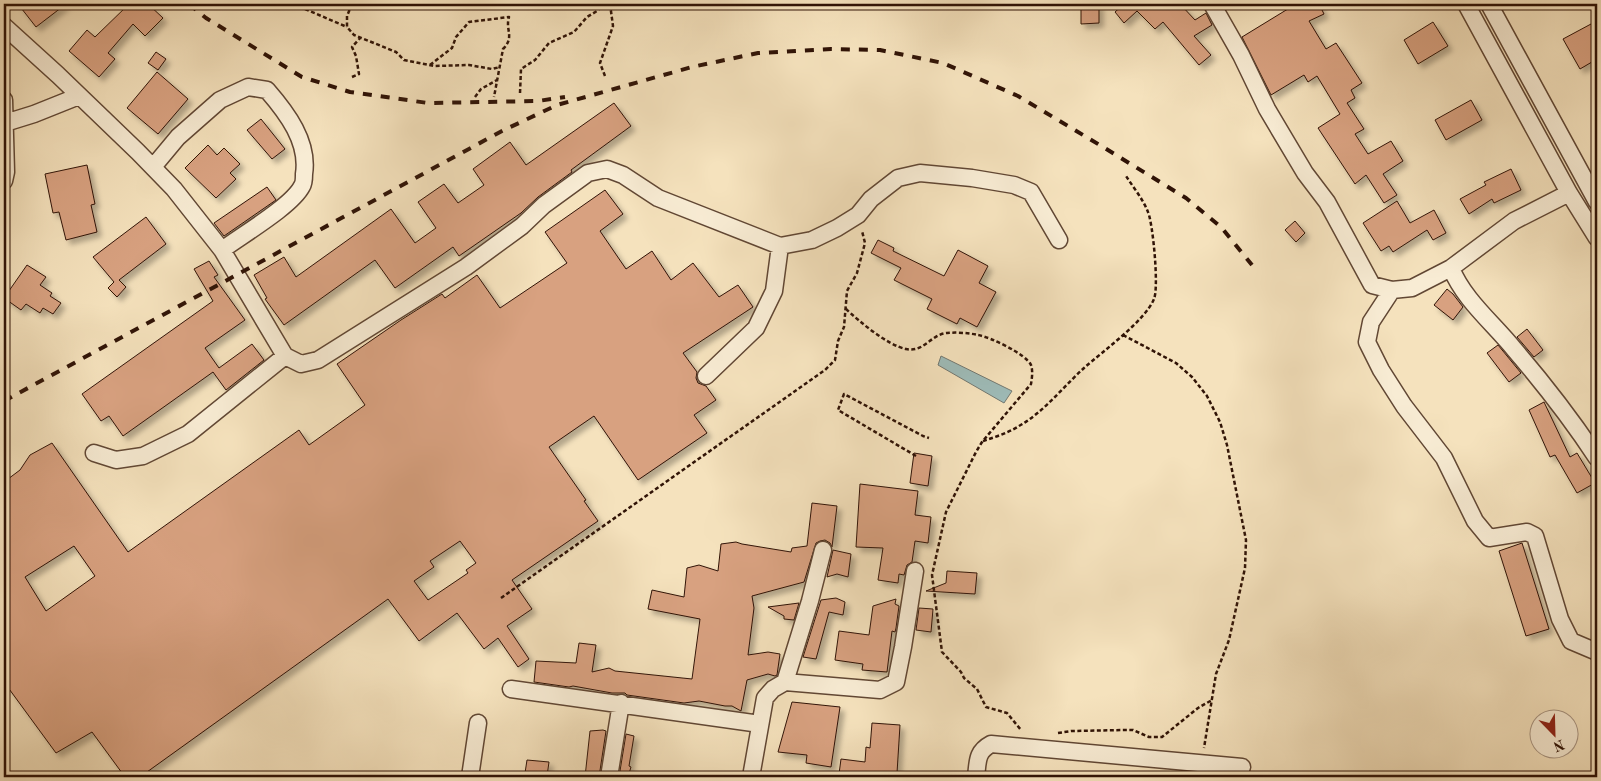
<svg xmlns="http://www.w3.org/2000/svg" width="1601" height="781" viewBox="0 0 1601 781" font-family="'Old Standard TT',serif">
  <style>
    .water { fill: #9ebcb9; stroke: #727871 }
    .building { fill: #d8a180; stroke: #301306; fill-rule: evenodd; filter: url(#shadow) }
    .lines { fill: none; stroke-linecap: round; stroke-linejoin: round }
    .minor-casing { stroke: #614734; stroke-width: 19 }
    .path { stroke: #301306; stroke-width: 2.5; stroke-dasharray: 4 2.5; stroke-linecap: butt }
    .minor { stroke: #f8ecd4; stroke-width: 16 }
    .rail { stroke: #301306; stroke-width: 4; stroke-dasharray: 9 9; stroke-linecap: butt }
  </style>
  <defs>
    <filter id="shadow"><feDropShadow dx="4.5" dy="4.5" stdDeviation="2.5" flood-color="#0004"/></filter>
  </defs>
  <rect width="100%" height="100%" fill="#f5e2bd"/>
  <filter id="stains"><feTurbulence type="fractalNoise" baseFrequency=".004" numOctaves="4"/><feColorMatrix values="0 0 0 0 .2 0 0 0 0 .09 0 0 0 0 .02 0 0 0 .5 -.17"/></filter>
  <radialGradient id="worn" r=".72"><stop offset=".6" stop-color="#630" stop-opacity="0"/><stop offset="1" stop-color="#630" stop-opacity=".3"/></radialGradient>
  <path class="water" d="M 941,356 L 1012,391 L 1004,403 L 938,365 Z"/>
  <path class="building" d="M 18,4 L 66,4 L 36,27 Z
    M 129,4 L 148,4 L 163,18 L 145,36 L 133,24 L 108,53 L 115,59 L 99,77 L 69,51 L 87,30 L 95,37 Z
    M 1081,4 L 1099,4 L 1099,23 L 1081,24 Z
    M 1124,4 L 1180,4 L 1195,20 L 1206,13 L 1212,25 L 1194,36 L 1211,55 L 1199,65 L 1163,22 L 1155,29 L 1137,11 L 1124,23 L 1115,12 Z
    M 1296,4 L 1319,4 L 1324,14 L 1309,21 L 1326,49 L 1336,43 L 1362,83 L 1351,90 L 1355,98 L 1347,103 L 1364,129 L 1355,134 L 1368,154 L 1391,141 L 1403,161 L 1383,174 L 1397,195 L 1384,203 L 1366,175 L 1355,184 L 1318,128 L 1340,114 L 1317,76 L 1308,82 L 1304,75 L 1271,95 L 1242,37 Z
    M 1433,22 L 1448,46 L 1418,64 L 1404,40 Z
    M 1591,24 L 1597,35 L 1597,59 L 1580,69 L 1563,39 Z
    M 156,52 L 166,59 L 158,70 L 148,63 Z
    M 157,72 L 188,99 L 158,134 L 127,108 Z
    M 1471,100 L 1482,120 L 1446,140 L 1435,120 Z
    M 614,103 L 631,126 L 571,170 L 572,172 L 538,197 L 521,213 L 459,256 L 453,247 L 395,288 L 375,260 L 284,325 L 265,299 L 267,298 L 254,275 L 284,257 L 296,277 L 391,209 L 415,243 L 436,228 L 418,202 L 444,184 L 458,203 L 484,185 L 473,169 L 510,142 L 526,165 Z
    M 261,119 L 285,149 L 272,159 L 247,130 Z
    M 208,145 L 217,155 L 224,148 L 240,164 L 230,173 L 236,179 L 216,198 L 185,168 Z
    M 87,165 L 95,204 L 91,205 L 97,232 L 66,240 L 59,212 L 53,213 L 45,174 Z
    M 1511,169 L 1521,190 L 1494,203 L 1492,199 L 1469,214 L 1460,199 L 1486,185 L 1484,182 Z
    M 267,187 L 276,200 L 224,236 L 214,223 Z
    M 605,190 L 623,214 L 600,231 L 626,269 L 652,251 L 671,280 L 693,263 L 719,297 L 738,285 L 753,307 L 683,353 L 697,372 L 696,378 L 698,383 L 706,386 L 716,400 L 694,415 L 707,433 L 638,480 L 594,416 L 549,447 L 586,500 L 584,501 L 598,521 L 512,580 L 532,609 L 507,626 L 529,659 L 518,667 L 498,638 L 484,649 L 457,613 L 419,641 L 388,599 L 140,777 L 125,777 L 92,732 L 56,753 L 4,682 L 4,482 L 20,470 L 30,455 L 52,443 L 128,552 L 299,430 L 309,445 L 365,405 L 337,364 L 401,320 L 442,294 L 445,298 L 477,275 L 500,308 L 567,263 L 545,232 ZM 460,541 L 476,563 L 466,570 L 468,573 L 428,600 L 414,581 L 434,567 L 430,561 ZM 74,546 L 95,576 L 46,611 L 25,577 Z
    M 1397,201 L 1410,223 L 1434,210 L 1446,233 L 1433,240 L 1427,230 L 1393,252 L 1389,246 L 1381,251 L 1363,223 Z
    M 146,217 L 166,244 L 119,280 L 126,287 L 117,297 L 108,288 L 114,282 L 93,257 Z
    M 1295,221 L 1305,233 L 1296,242 L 1285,230 Z
    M 878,240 L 894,248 L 893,251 L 944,276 L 958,250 L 988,266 L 979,283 L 996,292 L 977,327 L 960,318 L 957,324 L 927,309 L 932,299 L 894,280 L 901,268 L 871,253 Z
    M 209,261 L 218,275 L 214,277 L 245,320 L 205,348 L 219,368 L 252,344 L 264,360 L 226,390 L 213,372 L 123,436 L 109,416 L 101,421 L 82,394 L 213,301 L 194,269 Z
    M 27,265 L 46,277 L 40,285 L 52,293 L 50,296 L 61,303 L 53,314 L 43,308 L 40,313 L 26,304 L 21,310 L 4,298 Z
    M 1447,289 L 1453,294 L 1463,307 L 1453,320 L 1434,305 Z
    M 1527,329 L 1543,350 L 1534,357 L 1517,337 Z
    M 1498,345 L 1521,373 L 1509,382 L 1487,353 Z
    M 1544,402 L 1570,457 L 1577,453 L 1595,483 L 1577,493 L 1555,455 L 1550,457 L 1529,410 Z
    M 914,453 L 932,456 L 928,486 L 910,483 Z
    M 860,484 L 918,491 L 915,515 L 931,517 L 928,543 L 915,541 L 912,562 L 907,565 L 904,575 L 899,574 L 898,583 L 878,580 L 883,548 L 856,547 Z
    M 812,503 L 837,506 L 832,547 L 830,543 L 825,540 L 820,541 L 816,543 L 804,582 L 752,596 L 754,608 L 748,655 L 768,652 L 780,654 L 777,675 L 775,676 L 768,674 L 747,680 L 741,711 L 732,706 L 725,706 L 699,701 L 684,703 L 627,695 L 625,693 L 612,693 L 573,686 L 569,687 L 534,682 L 536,661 L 576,663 L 579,643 L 596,645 L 592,672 L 609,668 L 615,671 L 692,679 L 700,619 L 648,609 L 652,590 L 684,597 L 687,568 L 699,565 L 718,571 L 721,544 L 736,542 L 742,544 L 791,552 L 792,548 L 807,546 Z
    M 1522,543 L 1549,629 L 1526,636 L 1499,551 Z
    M 833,550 L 851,554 L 848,577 L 837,574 L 827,577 Z
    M 947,571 L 977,573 L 975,594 L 926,591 L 946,583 Z
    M 836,598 L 845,602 L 843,615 L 829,612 L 816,659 L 803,657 L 821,600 Z
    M 896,599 L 895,604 L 899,606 L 896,628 L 895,632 L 892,631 L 887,672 L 862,670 L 863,664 L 835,660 L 839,631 L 869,635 L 873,606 Z
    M 799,603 L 794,620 L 784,619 L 784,616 L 768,607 Z
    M 919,608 L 933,609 L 931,632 L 916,630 Z
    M 792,702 L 840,707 L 831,767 L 806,763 L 807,755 L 778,752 Z
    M 872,723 L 900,725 L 897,773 L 856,772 L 855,776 L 839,774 L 841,759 L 865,762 L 866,747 L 870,748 Z
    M 603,730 L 606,731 L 599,777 L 585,777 L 590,731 Z
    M 626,734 L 634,736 L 629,766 L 631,767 L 628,777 L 619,777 Z
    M 527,760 L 549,762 L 547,776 L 525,773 Z"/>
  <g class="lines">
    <defs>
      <path id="minor" d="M 1212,4 L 1241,55 L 1267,109 L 1305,173 L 1327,202 L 1372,285 L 1392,290 L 1412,288 L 1451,268 L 1514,221 L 1569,193
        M 1466,4 L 1569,193 L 1597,238
        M 1489,4 L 1597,202
        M 4,26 L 58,75 L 138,152 L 174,189 L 222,250 L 285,356 L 301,364 L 318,360 L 466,267 L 522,226 L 544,205 L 588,173 L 607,169 L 623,175 L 658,198 L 780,246 L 812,240 L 837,228 L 858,215 L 871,199 L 898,178 L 920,173 L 972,178 L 1014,185 L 1031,192 L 1059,240
        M 4,100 L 6,172 L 4,181
        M 5,123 L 34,114 L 79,96
        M 153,167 L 178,137 L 220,100 L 248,87 L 267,90 C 287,113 309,142 304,174 C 304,178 304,183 302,186 C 292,206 242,235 222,250
        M 1451,268 C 1464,300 1493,323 1514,349 C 1544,384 1572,420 1597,458
        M 1392,290 L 1371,322 L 1367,342 L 1381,370 L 1404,406 L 1444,458 L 1475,521 L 1489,538 L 1527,532 L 1535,536 L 1560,619 L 1571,641 L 1597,652
        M 706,376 L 756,328 L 774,291 L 780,246
        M 94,453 L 116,460 L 143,456 L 188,434 L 285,356
        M 785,682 L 810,601 L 823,550
        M 511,689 L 760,724
        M 470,777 L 478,723
        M 609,777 L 621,703
        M 751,777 L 765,698 L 773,689 L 785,682 L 880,690 L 896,682 L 903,647 L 915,571
        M 976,777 C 978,762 976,752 991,744 L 1242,767"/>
    </defs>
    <use href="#minor" class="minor-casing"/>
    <path class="path" d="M 301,4 L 305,9 L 347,27
      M 352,4 L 347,16 L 347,27 L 354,35 L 396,52 L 404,60 L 434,66 L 469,65 L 492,69 L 500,67
      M 430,65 L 452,48 L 456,37 L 469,22 L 509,17 C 505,30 515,37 503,49 L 494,97
      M 605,76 L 600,63 L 613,26 L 610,4
      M 352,77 L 359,74 L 356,56 L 352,47 L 361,37
      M 520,93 L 521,69 L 535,60 L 549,43 L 574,32 L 587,17 L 597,11 L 604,4
      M 475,97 L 481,89 L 497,80
      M 846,309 C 860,322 887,345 906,349 C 924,353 931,334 947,333 C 957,332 969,333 978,335 C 990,337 1026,354 1031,365 C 1033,371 1032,378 1031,384 L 982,442 L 976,452 L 946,512 L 932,575 L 942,652 L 961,672 L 964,678 L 977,689 L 986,707 L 1007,713 L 1021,730
      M 1123,335 L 1176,363 L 1192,377 L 1207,396 L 1220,422 L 1227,445 L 1246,540 L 1245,568 L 1229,640 L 1216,674 L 1204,748
      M 983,441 C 995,437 1008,433 1019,426 C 1044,412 1063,387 1084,368 C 1103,351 1145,321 1154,299 C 1159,287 1153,224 1148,212 C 1143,199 1133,187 1126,176
      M 916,456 L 838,410 L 844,394 L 923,436 L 929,438
      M 501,598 L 825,370 L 835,360 L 838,341 L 844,327 L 847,291 L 857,273 L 865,243 L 862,231
      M 1058,733 L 1071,731 L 1123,730 L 1133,730 L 1149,737 L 1162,737 L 1198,708 L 1212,700"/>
    <use href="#minor" class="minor"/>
    <path class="rail" d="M 189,4 L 206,18 L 302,77 L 350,92 L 428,103 L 538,101 L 565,97
      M 4,401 L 502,131 L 557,105 L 692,67 L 758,53 L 831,49 L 880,50 L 943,63 L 1018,96 L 1103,147 L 1186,198 L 1221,227 L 1252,265"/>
  </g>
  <rect width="1601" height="781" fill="none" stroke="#f5e2bd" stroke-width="20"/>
  <rect x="5" y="5" width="1591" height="771" fill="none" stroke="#301306" stroke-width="2.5"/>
  <rect x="10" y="10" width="1581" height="761" fill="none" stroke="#301306"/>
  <g transform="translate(1554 734) rotate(157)"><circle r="24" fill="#f8ecd4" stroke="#a89582"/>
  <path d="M0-4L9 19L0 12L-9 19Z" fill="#8f2418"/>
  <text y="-8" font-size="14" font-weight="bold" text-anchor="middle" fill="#301306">N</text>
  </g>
  <rect width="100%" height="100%" filter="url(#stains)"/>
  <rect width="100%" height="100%" fill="url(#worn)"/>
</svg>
